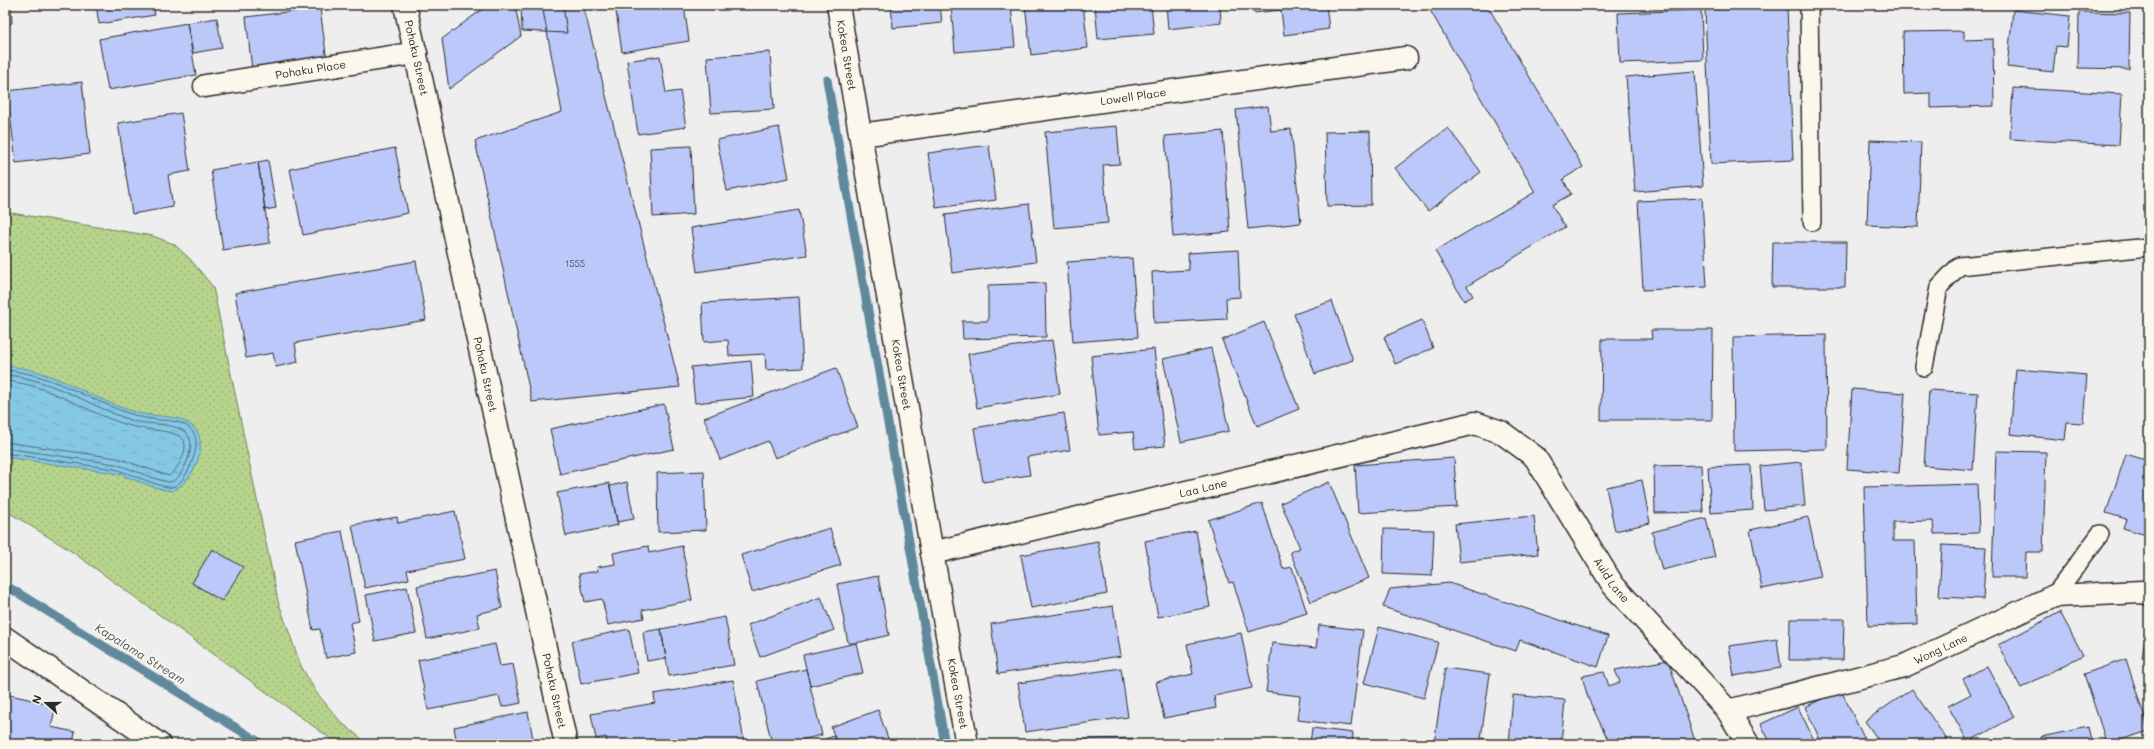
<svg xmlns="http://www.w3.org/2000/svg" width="2154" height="749" viewBox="0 0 2154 749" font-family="Mali,sans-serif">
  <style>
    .park { fill: url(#park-dots); stroke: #70805c }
    .water { fill: url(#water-ripples); stroke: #61899b }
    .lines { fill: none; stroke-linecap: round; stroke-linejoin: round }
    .shore { stroke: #4f6a76; stroke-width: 1 }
    .stream { stroke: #61899b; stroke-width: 9 }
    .building { fill: #bbc8f9; stroke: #2b2b2b }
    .service-casing { stroke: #2b2b2b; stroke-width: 20 }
    .minor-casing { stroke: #2b2b2b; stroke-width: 25 }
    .tertiary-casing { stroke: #2b2b2b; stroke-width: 25 }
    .service { stroke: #fbf7ec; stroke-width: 17 }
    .minor { stroke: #fbf7ec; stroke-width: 22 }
    .tertiary { stroke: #fbf7ec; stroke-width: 22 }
    .labels { text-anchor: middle; stroke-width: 3.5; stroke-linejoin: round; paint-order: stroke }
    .number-label { font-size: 9px; fill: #4f525e }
    .street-label { font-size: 11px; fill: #2b2b2b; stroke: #fbf7ec }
    .water-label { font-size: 12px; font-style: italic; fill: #465a63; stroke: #fbf7ec }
  </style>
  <defs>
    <pattern id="park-dots" width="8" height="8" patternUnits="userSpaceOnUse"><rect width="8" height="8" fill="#b6d48c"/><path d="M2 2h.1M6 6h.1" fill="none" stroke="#9db679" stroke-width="1.8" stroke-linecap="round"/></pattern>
    <pattern id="water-ripples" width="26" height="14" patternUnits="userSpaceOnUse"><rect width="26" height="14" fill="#85c8e6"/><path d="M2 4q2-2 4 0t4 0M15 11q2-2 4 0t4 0" fill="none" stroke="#73acc5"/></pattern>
  </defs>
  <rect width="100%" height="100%" fill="#eeeeef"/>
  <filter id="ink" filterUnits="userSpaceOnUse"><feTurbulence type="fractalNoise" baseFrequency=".025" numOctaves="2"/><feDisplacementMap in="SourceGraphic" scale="8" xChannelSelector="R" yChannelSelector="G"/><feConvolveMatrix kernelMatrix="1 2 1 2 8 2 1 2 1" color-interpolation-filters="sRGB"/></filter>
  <g filter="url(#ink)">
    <path class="park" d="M 5,212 L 153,236 L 174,244 L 191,260 L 213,287 L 278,601 L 301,666 L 316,692 L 341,722 L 368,744 L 338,744 L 71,551 L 5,510 Z"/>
    <path class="water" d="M 5,366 C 54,368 92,401 139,413 C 158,418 181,413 195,429 C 205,439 199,462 192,472 C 188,480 181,486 173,491 C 152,489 134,478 114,473 L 5,457 Z"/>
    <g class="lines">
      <path class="shore" d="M 5,370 C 57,374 96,406 145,418 C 160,422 182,417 193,432 C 198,439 196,451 193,459 C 190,468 183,484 172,487 C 163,489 127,472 114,469 L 5,453
        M 5,375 C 50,378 88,405 130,420 C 147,426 177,421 188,435 C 193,441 190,452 188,459 C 185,466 180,480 170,482 C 164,483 126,467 115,464 L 5,448
        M 5,381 C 51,384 87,414 131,426 C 144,430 176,430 183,439 C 190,448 177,471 169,476 L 117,458 L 5,442"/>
      <path class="stream" d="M 827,80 L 945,744
        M 5,585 L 262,744"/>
    </g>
    <path class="building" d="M 5,5 L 11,5 L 12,23 L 5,24 Z
      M 96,5 L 153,5 L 155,15 L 99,24 Z
      M 484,5 L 515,5 L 521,36 L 449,89 L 442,39 L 484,8 Z
      M 521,5 L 563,5 L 567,33 L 522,31 Z
      M 542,5 L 583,5 L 680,387 L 532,402 L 475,141 L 562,112 Z
      M 615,5 L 684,5 L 689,41 L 622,52 Z
      M 891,5 L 940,5 L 942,23 L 893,28 Z
      M 951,5 L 1011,5 L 1015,47 L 955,52 Z
      M 1025,5 L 1083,5 L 1088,48 L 1031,55 Z
      M 1095,5 L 1151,5 L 1154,34 L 1098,39 Z
      M 1166,5 L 1220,5 L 1221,23 L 1168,29 Z
      M 1253,5 L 1326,5 L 1329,29 L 1284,35 L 1281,10 L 1254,13 Z
      M 1427,5 L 1487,5 L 1583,167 L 1563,179 L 1571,194 L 1552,205 L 1565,227 L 1467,286 L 1473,296 L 1464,301 L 1435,251 L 1535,192 Z
      M 1787,6 L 1793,160 L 1711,164 L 1705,10 Z
      M 320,8 L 327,61 L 252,70 L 246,17 Z
      M 1701,10 L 1703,60 L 1620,63 L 1618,13 Z
      M 2013,10 L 2070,16 L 2067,47 L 2056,46 L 2053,72 L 2007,67 Z
      M 2079,12 L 2130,13 L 2129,69 L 2078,68 Z
      M 217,18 L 222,48 L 193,53 L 187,23 Z
      M 187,23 L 196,75 L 108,90 L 99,39 Z
      M 1964,31 L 1964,40 L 1993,39 L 1994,106 L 1931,108 L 1931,93 L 1904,94 L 1903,32 Z
      M 770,52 L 774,109 L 711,113 L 707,57 Z
      M 660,56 L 666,93 L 680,91 L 686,127 L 638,134 L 627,61 Z
      M 1695,71 L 1703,186 L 1635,192 L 1626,77 Z
      M 82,82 L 90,154 L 16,163 L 7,91 Z
      M 2013,88 L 2122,94 L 2119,145 L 2010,139 Z
      M 1268,106 L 1271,131 L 1291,129 L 1301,223 L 1248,229 L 1236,110 Z
      M 181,113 L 190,171 L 168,175 L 173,207 L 132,214 L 118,123 Z
      M 1117,126 L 1120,164 L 1103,165 L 1108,223 L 1054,228 L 1045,132 Z
      M 779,127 L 789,178 L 727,191 L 717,140 Z
      M 1448,128 L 1481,172 L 1428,211 L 1395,168 Z
      M 1223,131 L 1230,232 L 1173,237 L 1165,136 Z
      M 1370,131 L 1371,205 L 1327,206 L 1325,132 Z
      M 1870,140 L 1921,142 L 1918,227 L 1867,225 Z
      M 989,145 L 996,200 L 936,208 L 928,153 Z
      M 691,146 L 694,214 L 653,217 L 650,148 Z
      M 395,148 L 408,213 L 303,235 L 290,169 Z
      M 268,160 L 276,208 L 265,210 L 258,162 Z
      M 258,162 L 270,243 L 223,250 L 211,170 Z
      M 1702,198 L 1707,287 L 1643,290 L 1638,201 Z
      M 1029,204 L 1036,262 L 952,273 L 945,215 Z
      M 799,210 L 807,255 L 697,272 L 691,228 Z
      M 1773,242 L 1846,242 L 1845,287 L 1772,287 Z
      M 1238,250 L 1240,297 L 1226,298 L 1227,319 L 1154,323 L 1152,272 L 1189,270 L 1188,253 Z
      M 1132,258 L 1138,337 L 1073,342 L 1067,262 Z
      M 416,261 L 426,320 L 295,343 L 298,362 L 276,367 L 273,353 L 246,358 L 235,293 Z
      M 1045,283 L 1046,337 L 963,339 L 962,321 L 988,321 L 988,285 Z
      M 799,297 L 803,368 L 766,370 L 765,354 L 729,356 L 728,340 L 704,342 L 702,303 Z
      M 1332,301 L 1353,360 L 1315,374 L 1294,314 Z
      M 1422,320 L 1433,348 L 1395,364 L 1384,337 Z
      M 1264,322 L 1299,409 L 1257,426 L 1222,340 Z
      M 1651,330 L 1713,330 L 1712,420 L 1601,420 L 1602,339 L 1652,339 Z
      M 1826,335 L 1827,449 L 1734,451 L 1733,337 Z
      M 1052,340 L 1060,394 L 977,408 L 968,354 Z
      M 1211,348 L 1229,431 L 1181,442 L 1163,359 Z
      M 1154,349 L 1165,446 L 1135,449 L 1133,432 L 1099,435 L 1091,356 Z
      M 751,361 L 754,397 L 695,403 L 691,367 Z
      M 836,368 L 858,427 L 775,458 L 768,441 L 720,460 L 704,418 Z
      M 2016,369 L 2087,375 L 2083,423 L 2067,422 L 2065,440 L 2010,434 Z
      M 1852,389 L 1905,393 L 1899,473 L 1847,469 Z
      M 1929,390 L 1978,393 L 1973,470 L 1924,466 Z
      M 664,404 L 674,449 L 560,474 L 550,429 Z
      M 1064,413 L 1070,450 L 1027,457 L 1030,475 L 983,482 L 974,428 Z
      M 1996,451 L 2046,452 L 2043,552 L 2026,552 L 2025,577 L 1992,577 Z
      M 2126,454 L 2149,461 L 2149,536 L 2123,528 L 2126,519 L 2106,513 Z
      M 1454,458 L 1457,507 L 1358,513 L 1355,465 Z
      M 1801,462 L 1805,506 L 1764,510 L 1760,466 Z
      M 1701,465 L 1703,512 L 1655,513 L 1654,466 Z
      M 1751,465 L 1753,510 L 1711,513 L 1708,467 Z
      M 704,471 L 706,530 L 658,532 L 657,473 Z
      M 1642,480 L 1650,523 L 1615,531 L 1606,487 Z
      M 627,482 L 634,519 L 617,522 L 610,486 Z
      M 1329,482 L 1369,578 L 1311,602 L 1290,552 L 1300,548 L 1281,503 Z
      M 609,483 L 618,525 L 566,536 L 557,493 Z
      M 1977,484 L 1979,533 L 1934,534 L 1933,521 L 1893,522 L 1893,541 L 1915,541 L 1917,624 L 1868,626 L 1864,487 Z
      M 1262,503 L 1283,569 L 1292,567 L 1307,613 L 1249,632 L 1233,582 L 1229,583 L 1208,520 Z
      M 455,511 L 465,559 L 407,570 L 409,579 L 365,588 L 352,525 L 397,517 L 398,523 Z
      M 1534,516 L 1538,554 L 1459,562 L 1455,524 Z
      M 1808,517 L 1821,577 L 1762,589 L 1750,530 Z
      M 1706,518 L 1715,557 L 1662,570 L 1652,532 Z
      M 830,528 L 841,565 L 752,592 L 741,555 Z
      M 1384,529 L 1434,530 L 1432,576 L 1383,574 Z
      M 342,531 L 359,621 L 350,623 L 356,652 L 326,658 L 320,629 L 313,630 L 295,540 Z
      M 1196,531 L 1210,607 L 1158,617 L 1145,541 Z
      M 1098,541 L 1107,594 L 1031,608 L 1021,555 Z
      M 1942,545 L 1986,547 L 1983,599 L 1939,597 Z
      M 648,546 L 649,553 L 682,546 L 692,600 L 642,610 L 644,618 L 608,625 L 602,599 L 585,602 L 579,574 L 598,571 L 597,567 L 615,564 L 613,553 Z
      M 212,549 L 243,567 L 222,601 L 192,583 Z
      M 495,571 L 502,608 L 477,614 L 480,628 L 427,639 L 417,586 Z
      M 878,576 L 889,635 L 856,643 L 848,643 L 837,584 Z
      M 1449,583 L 1608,636 L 1598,667 L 1520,640 L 1516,651 L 1383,607 L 1390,589 Z
      M 407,587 L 416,633 L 375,641 L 366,595 Z
      M 821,597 L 834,630 L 760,657 L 748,625 Z
      M 1113,606 L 1121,656 L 998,674 L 991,624 Z
      M 2060,612 L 2083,655 L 2021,688 L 1998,645 Z
      M 2149,613 L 2149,658 L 2142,657 Z
      M 725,617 L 734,665 L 669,676 L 661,629 Z
      M 1790,619 L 1844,619 L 1843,660 L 1789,660 Z
      M 1319,625 L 1363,630 L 1351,726 L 1297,720 L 1300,696 L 1266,692 L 1272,643 L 1316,648 Z
      M 1379,627 L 1438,642 L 1424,698 L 1364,683 Z
      M 629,629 L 638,673 L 581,684 L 572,641 Z
      M 661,629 L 666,658 L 647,661 L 643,632 Z
      M 1241,633 L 1252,688 L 1214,696 L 1216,708 L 1164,718 L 1156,682 L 1193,674 L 1187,644 Z
      M 1777,639 L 1781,668 L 1734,676 L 1729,646 Z
      M 856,643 L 863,673 L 810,686 L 803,655 Z
      M 495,644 L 500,666 L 513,664 L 521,703 L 502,707 L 499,696 L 428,710 L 418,660 Z
      M 2126,659 L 2149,731 L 2107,744 L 2084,674 Z
      M 1668,660 L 1696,744 L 1610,744 L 1588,698 L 1582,676 L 1604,672 L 1609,686 L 1620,682 L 1615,670 Z
      M 1987,666 L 2014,717 L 1968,742 L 1948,706 L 1971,694 L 1963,679 Z
      M 1121,668 L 1128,717 L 1025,732 L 1018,683 Z
      M 1445,668 L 1490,674 L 1481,738 L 1495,740 L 1494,744 L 1434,744 Z
      M 806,669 L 822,735 L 783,744 L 772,744 L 757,681 Z
      M 733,680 L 744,741 L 725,744 L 607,744 L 606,737 L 596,739 L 591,714 L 655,703 L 654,694 Z
      M 1912,689 L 1950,744 L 1881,744 L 1865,721 Z
      M 1841,690 L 1864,738 L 1852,744 L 1822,744 L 1805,707 Z
      M 5,694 L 56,705 L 51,727 L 75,732 L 73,744 L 30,744 L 5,739 Z
      M 1513,695 L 1565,700 L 1561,744 L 1509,744 Z
      M 1798,707 L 1816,744 L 1771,744 L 1761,724 Z
      M 878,710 L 890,744 L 837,744 L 831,727 Z
      M 528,712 L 534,744 L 457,744 L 454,727 Z
      M 2088,727 L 2092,744 L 2042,744 L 2041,737 Z
      M 1312,728 L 1353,733 L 1352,744 L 1310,744 Z
      M 834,736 L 837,744 L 811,744 Z
      M 1133,738 L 1133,744 L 1018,744 L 1018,741 Z
      M 1572,740 L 1605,744 L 1571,744 Z"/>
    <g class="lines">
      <defs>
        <path id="service" d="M 1809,5 L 1812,222
          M 1924,367 L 1939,287 L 1959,266 L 2149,247
          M 2054,596 L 2100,534"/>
        <g id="minor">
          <path id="s1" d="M 405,5 L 566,744"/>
          <path id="s2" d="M 205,86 L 416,53"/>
          <path id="s3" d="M 861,135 L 1406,58"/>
          <path id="s4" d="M 932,553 L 1475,423 L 1501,432 L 1535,457 L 1613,585 L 1728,711 L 1748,744"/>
          <path d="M 5,638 L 159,744"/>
          <path id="s5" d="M 1728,711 L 1904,666 L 2054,596 L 2142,592 L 2149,594"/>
        </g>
        <g id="tertiary">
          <path id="s6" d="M 838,5 L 932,553 L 967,744"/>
        </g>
      </defs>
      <use href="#service" class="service-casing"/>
      <use href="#minor" class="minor-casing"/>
      <use href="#tertiary" class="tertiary-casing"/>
      <use href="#service" class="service"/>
      <use href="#minor" class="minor"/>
      <use href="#tertiary" class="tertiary"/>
    </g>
  </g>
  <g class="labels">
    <g class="number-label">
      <text x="575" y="267">1555</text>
    </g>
    <g class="street-label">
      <text dy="4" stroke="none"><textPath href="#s6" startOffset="51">Kokea Street</textPath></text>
      <text dy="4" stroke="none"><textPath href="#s1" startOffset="54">Pohaku Street</textPath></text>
      <text dy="4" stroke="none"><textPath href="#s2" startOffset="107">Pohaku Place</textPath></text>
      <text dy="4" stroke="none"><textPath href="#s3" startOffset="275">Lowell Place</textPath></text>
      <text dy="4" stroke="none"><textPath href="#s1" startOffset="378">Pohaku Street</textPath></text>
      <text dy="4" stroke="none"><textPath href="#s6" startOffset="375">Kokea Street</textPath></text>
      <text dy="4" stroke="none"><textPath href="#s4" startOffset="279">Laa Lane</textPath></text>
      <text dy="4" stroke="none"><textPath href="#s4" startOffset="773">Auld Lane</textPath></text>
      <text dy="4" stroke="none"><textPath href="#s5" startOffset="222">Wong Lane</textPath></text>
      <text dy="4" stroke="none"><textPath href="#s1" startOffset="702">Pohaku Street</textPath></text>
      <text dy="4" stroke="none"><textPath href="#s6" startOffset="699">Kokea Street</textPath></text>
    </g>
    <g class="water-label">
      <text transform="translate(140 654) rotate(32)" y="4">Kapalama Stream</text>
    </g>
  </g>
  <rect width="2154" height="749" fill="none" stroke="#fbf7ec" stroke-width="20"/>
  <rect x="10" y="10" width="2134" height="729" fill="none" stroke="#2b2b2b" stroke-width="1.5" filter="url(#ink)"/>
  <g transform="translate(46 703) rotate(291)" stroke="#fbf7ec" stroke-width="3" paint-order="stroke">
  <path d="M0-3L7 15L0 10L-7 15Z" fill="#2b2b2b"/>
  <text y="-6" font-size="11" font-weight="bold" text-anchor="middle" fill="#2b2b2b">N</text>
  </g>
</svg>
